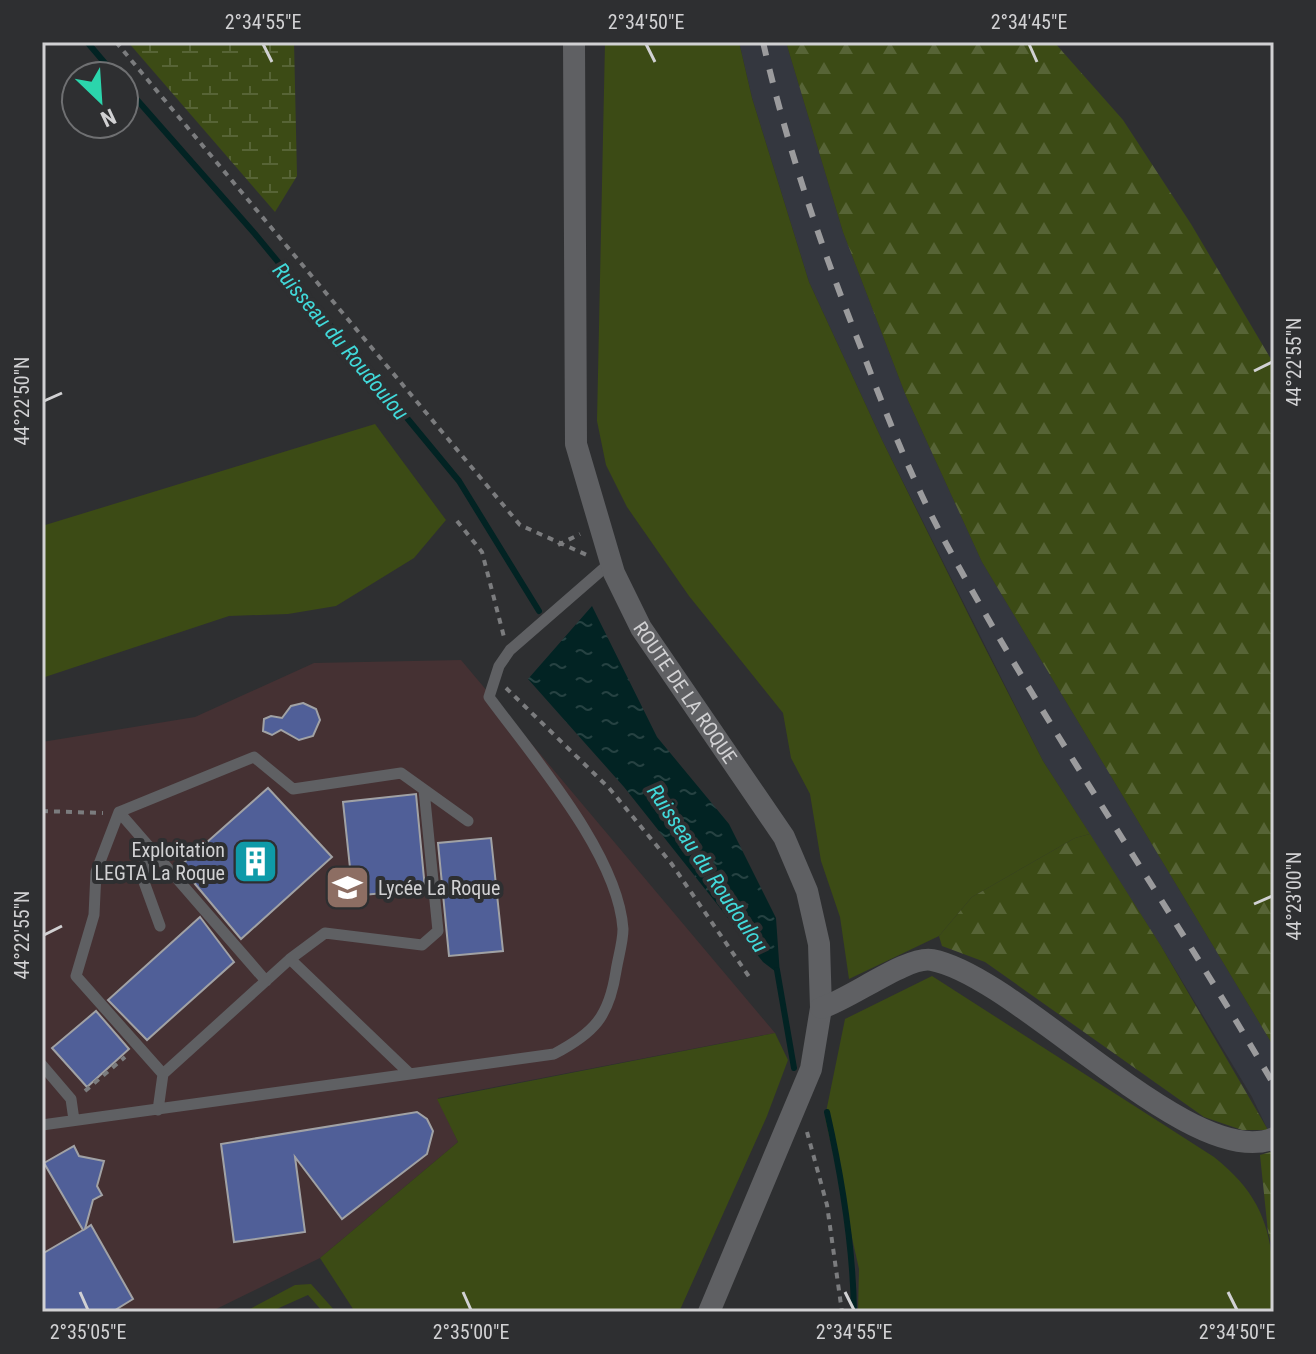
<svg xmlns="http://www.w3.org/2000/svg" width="1316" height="1354" viewBox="0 0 1316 1354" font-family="'Roboto Condensed',sans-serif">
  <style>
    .built { fill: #34373f }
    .education { fill: #453133 }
    .green { fill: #3c4b15 }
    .forest { fill: url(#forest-firs) }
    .wetland { fill: url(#wetland-marsh) }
    .water { fill: url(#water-ripples) }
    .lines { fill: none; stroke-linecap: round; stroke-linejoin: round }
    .stream { stroke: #022323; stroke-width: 6 }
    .building { fill: #505f98; stroke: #a1a2a5; stroke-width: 2 }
    .path { stroke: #7b7c7e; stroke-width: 4; stroke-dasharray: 6 6; stroke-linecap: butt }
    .service { stroke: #5f6063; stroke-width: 11 }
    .minor { stroke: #5f6063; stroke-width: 22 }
    .rail { stroke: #9b9b9d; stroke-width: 6; stroke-dasharray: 14 14; stroke-linecap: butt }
    .ticks { fill: none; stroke: #d1d1d3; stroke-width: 3 }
    .labels { text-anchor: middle; stroke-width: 8; stroke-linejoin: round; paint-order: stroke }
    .street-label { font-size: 20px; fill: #d1d1d3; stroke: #2e2f31 }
    .poi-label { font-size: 20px; fill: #d1d1d3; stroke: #2e2f31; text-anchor: end }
    .water-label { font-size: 22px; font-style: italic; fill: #41d9da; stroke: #2e2f31 }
    .neatline { fill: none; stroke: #d1d1d3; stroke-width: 3 }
    .ticks-label { font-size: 20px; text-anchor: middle; fill: #d1d1d3 }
  </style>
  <defs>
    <pattern id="forest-firs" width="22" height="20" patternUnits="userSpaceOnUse" patternTransform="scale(2)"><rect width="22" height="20" fill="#3c4b15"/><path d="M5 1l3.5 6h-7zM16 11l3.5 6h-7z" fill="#576436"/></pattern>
    <pattern id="wetland-marsh" width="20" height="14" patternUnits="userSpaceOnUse" patternTransform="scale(2)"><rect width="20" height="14" fill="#3c4b15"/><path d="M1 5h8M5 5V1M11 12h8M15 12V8" fill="none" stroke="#576436"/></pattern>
    <pattern id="water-ripples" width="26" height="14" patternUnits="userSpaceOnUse" patternTransform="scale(2)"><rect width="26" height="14" fill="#022323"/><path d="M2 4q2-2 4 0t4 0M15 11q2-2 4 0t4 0" fill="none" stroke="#264242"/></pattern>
  </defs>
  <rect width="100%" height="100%" fill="#2e2f31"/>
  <path class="built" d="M 739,42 L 786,42 L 843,232 L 906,396 L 982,562 L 1274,1047 L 1274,1143 L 1252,1097 L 1161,946 L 1043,761 L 882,440 L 809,282 L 752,98 Z"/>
  <path class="education" d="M 461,660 L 775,1033 L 438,1098 L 458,1142 L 320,1258 L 210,1312 L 42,1312 L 42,742 L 195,717 L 314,663 Z"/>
  <path class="green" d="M 605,42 L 739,42 L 752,98 L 809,282 L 882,440 L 980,638 L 1043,761 L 1090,834 L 1075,838 L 972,897 L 939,936 L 849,979 L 840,917 L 821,861 L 810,794 L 791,758 L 783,713 L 689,596 L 627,507 L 606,465 L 597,421 Z
    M 375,424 L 446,520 L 414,558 L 336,606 L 288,614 L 229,616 L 42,678 L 42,526 Z
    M 932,976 L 1214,1157 C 1271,1202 1274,1244 1274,1312 L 858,1312 L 859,1269 L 825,1117 L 845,1019 Z
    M 775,1033 L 788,1060 L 767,1116 L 679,1312 L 355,1312 L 320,1258 L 458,1142 L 437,1099 Z
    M 311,1284 L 336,1312 L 323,1312 L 308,1295 L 270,1312 L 244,1312 L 295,1285 Z"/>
  <path class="forest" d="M 786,42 L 1054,42 L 1123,120 L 1191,224 L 1274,364 L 1274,1047 L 982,562 L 906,396 L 843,232 Z
    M 1090,834 L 1161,946 L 1268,1130 L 1242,1130 L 1204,1117 L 985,962 L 942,946 L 939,936 L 972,897 L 1075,838 Z
    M 1274,1151 L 1274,1253 L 1268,1232 L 1260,1155 Z"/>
  <path class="wetland" d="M 128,42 L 294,42 L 297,176 L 275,212 Z"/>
  <path class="water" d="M 592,606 L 657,737 L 729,824 L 776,918 L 780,975 L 763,962 L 624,787 L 528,679 Z"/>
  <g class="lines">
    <path class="stream" d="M 87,42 L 116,76
      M 124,85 L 255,234 L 459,481 L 539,611
      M 777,970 L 794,1068
      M 827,1112 C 842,1178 853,1245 854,1312"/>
  </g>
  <path class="building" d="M 303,703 L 316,709 L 320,720 L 313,736 L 299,740 L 281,730 L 272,735 L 263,731 L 264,719 L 271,716 L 282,718 L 291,706 Z
    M 268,788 L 332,857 L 241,939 L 180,866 Z
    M 416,794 L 425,889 L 353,896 L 343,802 Z
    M 491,838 L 503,951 L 449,956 L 438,843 Z
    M 200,917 L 234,962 L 147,1040 L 108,1000 Z
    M 96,1011 L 129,1049 L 87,1087 L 52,1048 Z
    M 417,1112 L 427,1119 L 433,1131 L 427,1154 L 342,1219 L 295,1157 L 305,1232 L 234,1242 L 221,1144 Z
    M 74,1146 L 79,1156 L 104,1161 L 97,1186 L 102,1195 L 93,1200 L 85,1229 L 91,1225 L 133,1299 L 112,1312 L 42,1312 L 42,1254 L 83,1230 L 44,1163 Z"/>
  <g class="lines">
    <path class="path" d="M 116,42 L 520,525 L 589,556
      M 457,521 L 482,552 L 504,637
      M 558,545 L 580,534
      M 506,688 L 609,788 L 671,863 L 750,978
      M 42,811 L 103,813
      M 85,1091 L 125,1057
      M 807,1132 L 827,1205 L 842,1312"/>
    <path class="service" d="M 119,812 L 266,981
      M 145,842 L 144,882 L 160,926
      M 290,959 L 325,933 L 422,945 L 438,931 L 424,790
      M 42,1065 L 71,1099 L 74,1120
      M 163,1074 L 76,976 L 94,915 L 96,872 L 119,812 L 254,757 L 293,789 L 401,773 L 468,821
      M 158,1110 L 163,1074 L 290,959 L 410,1074
      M 42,1125 L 554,1054 C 594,1033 609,1017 616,971 C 618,958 623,942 623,929 C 618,854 533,757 489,697 L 499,666 L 510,650 L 610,563"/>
    <g class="minor">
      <path id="s1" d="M 574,42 L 576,444 L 614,573 L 641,628 L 784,837 L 807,891 L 819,944 L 821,1008 L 811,1069 L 709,1312"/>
      <path d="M 821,1008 C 849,1000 908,955 932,960 C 1020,977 1192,1173 1274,1138"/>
    </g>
    <path class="rail" d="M 763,42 C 787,148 823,252 863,353 C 888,419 914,485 948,547 C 1048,732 1169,904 1274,1085"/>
  </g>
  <path class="ticks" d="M 263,44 L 272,62M 646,44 L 655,62M 1029,44 L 1037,62M 1254,371 L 1272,362M 44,401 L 62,393M 1254,904 L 1272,896M 44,935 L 62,926M 80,1292 L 88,1310M 463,1292 L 471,1310M 845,1292 L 854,1310M 1228,1292 L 1237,1310"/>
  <defs>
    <symbol id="building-square" viewBox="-11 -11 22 22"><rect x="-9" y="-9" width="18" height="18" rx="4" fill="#0f9aa8" stroke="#2e2f31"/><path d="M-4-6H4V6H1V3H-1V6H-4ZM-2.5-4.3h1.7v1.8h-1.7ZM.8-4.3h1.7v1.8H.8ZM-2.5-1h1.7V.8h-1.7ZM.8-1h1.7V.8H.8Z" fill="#fff"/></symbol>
    <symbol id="school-square" viewBox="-11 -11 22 22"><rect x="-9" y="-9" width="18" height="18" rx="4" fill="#8d6e63" stroke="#2e2f31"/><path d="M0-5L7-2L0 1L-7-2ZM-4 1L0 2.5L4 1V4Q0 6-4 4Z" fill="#fff"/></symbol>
  </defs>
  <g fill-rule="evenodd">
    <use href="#building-square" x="230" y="836" width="51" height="51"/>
    <use href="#school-square" x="322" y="862" width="51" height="51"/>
  </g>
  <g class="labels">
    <g class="street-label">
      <text dy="7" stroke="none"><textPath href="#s1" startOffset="676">ROUTE DE LA ROQUE</textPath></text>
    </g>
    <g class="poi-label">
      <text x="225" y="857">Exploitation<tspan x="225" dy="23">LEGTA La Roque</tspan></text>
      <text x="378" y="895" text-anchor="start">Lycée La Roque</text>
    </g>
    <g class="water-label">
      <text transform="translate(341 341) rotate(50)" y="8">Ruisseau du Roudoulou</text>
      <text transform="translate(708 868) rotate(56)" y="8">Ruisseau du Roudoulou</text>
    </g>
  </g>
  <rect width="1316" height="1354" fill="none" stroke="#2e2f31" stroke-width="88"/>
  <g transform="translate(100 100) rotate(155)"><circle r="38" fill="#2e2f31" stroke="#6f7072" stroke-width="2"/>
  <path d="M0-6L14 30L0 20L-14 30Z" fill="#2bd5ac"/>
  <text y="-12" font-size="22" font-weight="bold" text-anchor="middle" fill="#d1d1d3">N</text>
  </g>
  <rect x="44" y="44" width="1228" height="1266" class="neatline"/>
  <g class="ticks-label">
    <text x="263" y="29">2°34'55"E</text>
    <text x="646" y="29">2°34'50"E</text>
    <text x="1029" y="29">2°34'45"E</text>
    <text transform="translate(1294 362) rotate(-90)" y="7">44°22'55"N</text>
    <text transform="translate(22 401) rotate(-90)" y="7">44°22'50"N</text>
    <text transform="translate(1294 896) rotate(-90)" y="7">44°23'00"N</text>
    <text transform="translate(22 935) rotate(-90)" y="7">44°22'55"N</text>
    <text x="88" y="1339">2°35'05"E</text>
    <text x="471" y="1339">2°35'00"E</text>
    <text x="854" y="1339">2°34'55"E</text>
    <text x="1237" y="1339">2°34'50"E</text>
  </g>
</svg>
